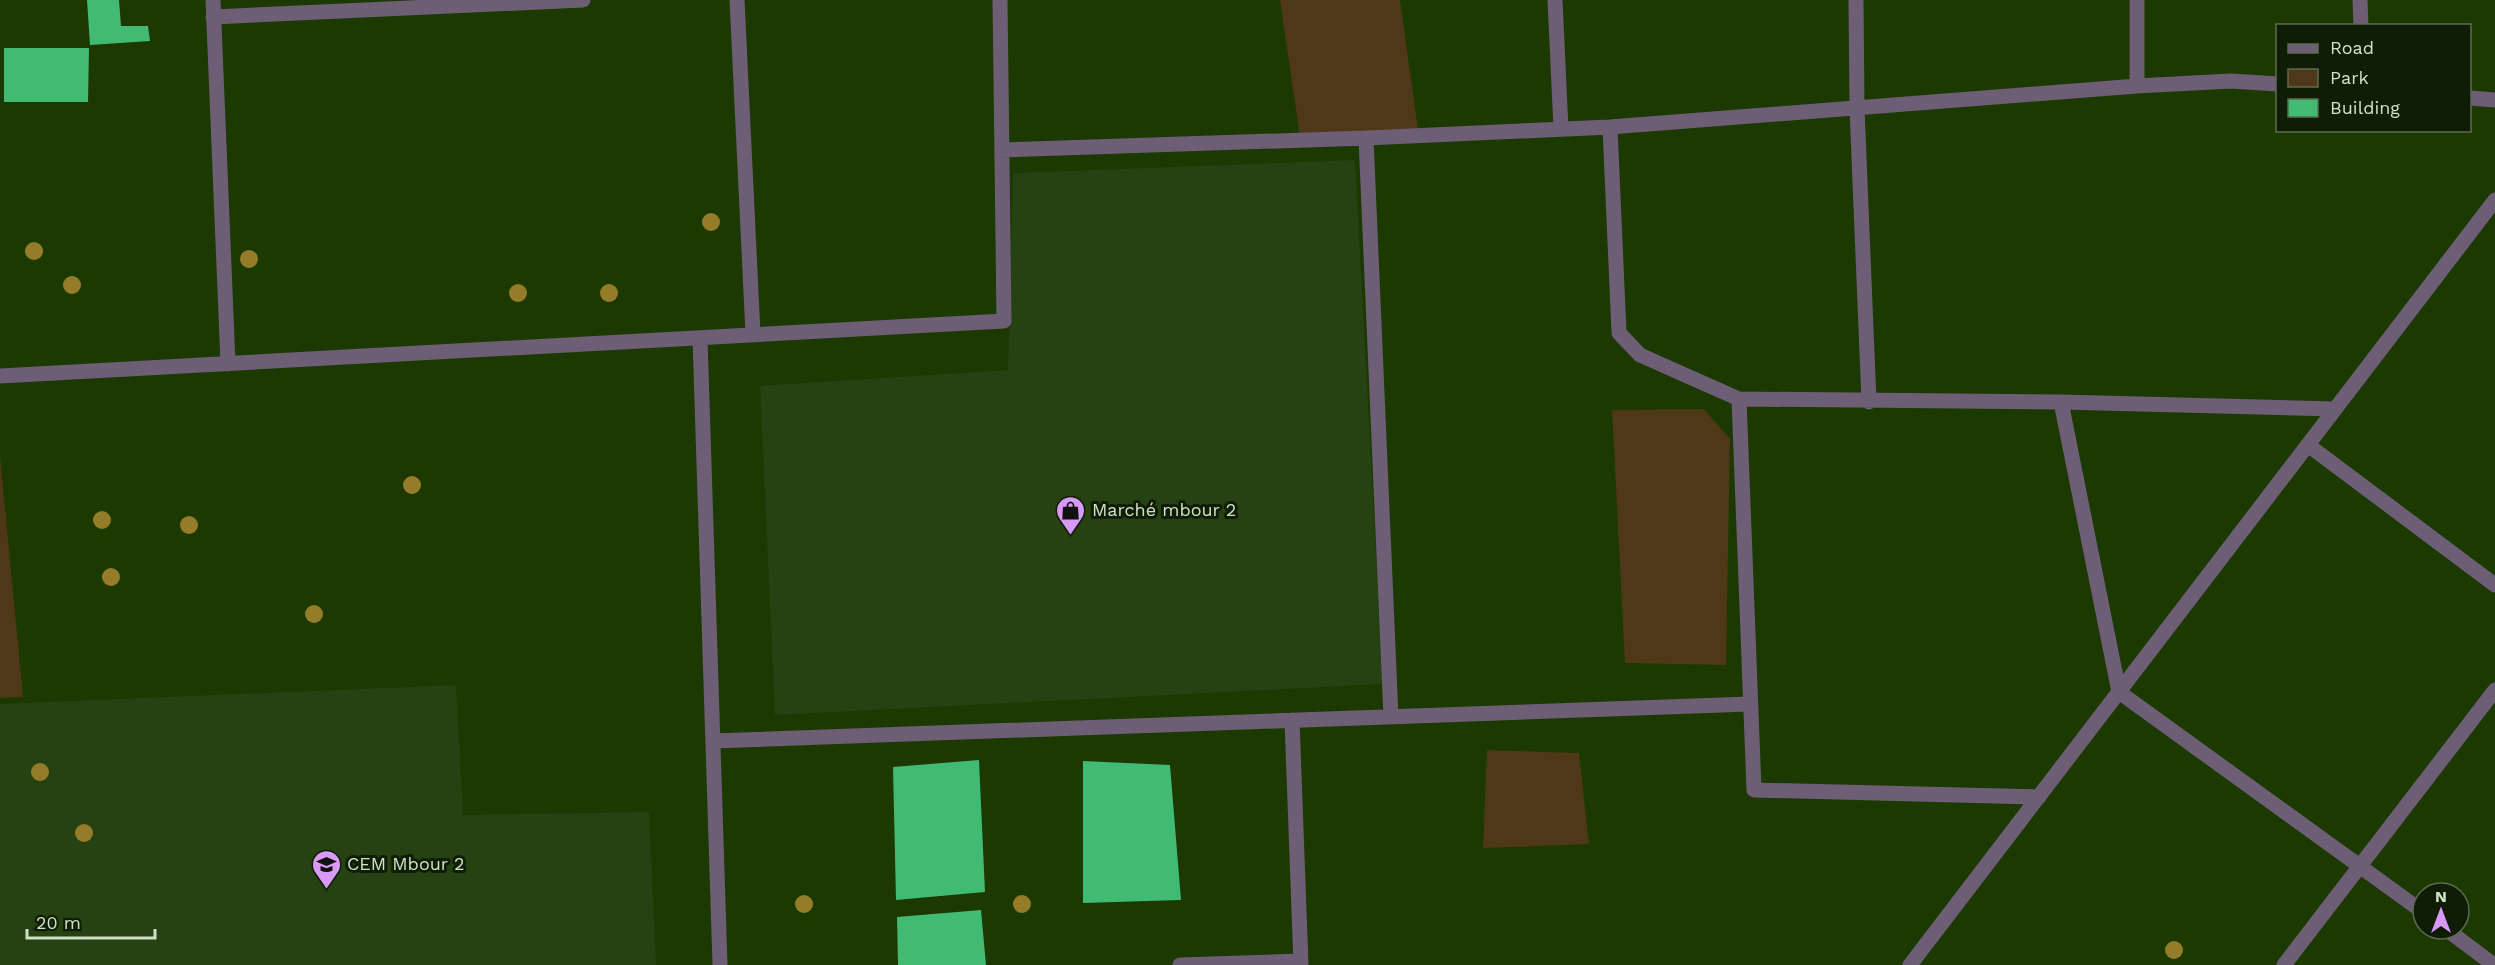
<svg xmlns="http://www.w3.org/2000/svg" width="2495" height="965" viewBox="0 0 2495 965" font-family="'Work Sans',sans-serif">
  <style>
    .built { fill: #264112 }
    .green { fill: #4f3817 }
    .building { fill: #41ba74 }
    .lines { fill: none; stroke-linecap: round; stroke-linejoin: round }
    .minor { stroke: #6d5d75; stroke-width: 15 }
    .tree { fill: #957c29 }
    .labels { text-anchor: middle; stroke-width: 6; stroke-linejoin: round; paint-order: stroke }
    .poi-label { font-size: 18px; fill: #cfe2c4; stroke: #0f1c06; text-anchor: start }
  </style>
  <rect width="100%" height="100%" fill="#1b3900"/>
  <path class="built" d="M 1355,160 L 1383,684 L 775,715 L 760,386 L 1008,370 L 1013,173 Z
    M 456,685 L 463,815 L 649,812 L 656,965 L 0,965 L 0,704 Z"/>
  <path class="green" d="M 1280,0 L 1400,0 L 1418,130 L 1300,137 Z
    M 1704,409 L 1730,439 L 1726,665 L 1625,663 L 1612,410 Z
    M 0,456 L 23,697 L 0,698 Z
    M 1487,750 L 1579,753 L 1589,844 L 1483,848 Z"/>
  <path class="building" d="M 87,0 L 119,0 L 121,26 L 148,26 L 150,41 L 90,45 Z
    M 4,48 L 89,48 L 88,102 L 4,102 Z
    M 979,760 L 985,892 L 896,900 L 893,767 Z
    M 1083,761 L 1170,765 L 1181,900 L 1083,903 Z
    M 981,910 L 986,965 L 898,965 L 897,917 Z"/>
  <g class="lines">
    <path class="minor" d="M 213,0 L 228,364
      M 737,0 L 753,334
      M 1555,0 L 1561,129
      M 1856,0 L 1857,108 L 1869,402
      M 2360,0 L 2361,26
      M 213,17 L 583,0
      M 2137,86 L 2137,0
      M 2470,98 L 2495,100
      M 1610,127 L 1619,333 L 1640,355 L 1739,399 L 2061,402 L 2335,409
      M 1366,138 L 1391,717
      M 1002,150 L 1366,138 L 1610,127 L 2137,86 L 2231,81 L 2278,84
      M 700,338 L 720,965
      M 0,376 L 1004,321 L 1000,0
      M 1739,399 L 1754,790 L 2039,797
      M 2061,402 L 2119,692 L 2423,912
      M 2308,445 L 2495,585
      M 1292,720 L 1301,965
      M 713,741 L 1750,704
      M 2446,929 L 2494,965
      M 1180,965 L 1301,961
      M 1910,965 L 2495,200
      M 2284,965 L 2495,690"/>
  </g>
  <g class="tree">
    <circle cx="711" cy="222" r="9"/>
    <circle cx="34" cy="251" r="9"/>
    <circle cx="249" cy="259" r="9"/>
    <circle cx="72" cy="285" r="9"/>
    <circle cx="518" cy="293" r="9"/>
    <circle cx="609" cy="293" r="9"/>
    <circle cx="412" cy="485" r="9"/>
    <circle cx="102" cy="520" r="9"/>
    <circle cx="189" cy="525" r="9"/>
    <circle cx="111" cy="577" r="9"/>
    <circle cx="314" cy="614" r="9"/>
    <circle cx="40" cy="772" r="9"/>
    <circle cx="84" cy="833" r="9"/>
    <circle cx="804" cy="904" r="9"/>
    <circle cx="1022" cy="904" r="9"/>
    <circle cx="2174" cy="950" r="9"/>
  </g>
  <defs>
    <symbol id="shop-pin" viewBox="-11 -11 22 30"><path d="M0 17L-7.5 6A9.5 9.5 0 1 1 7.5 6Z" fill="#d99af7" stroke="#0f1c06"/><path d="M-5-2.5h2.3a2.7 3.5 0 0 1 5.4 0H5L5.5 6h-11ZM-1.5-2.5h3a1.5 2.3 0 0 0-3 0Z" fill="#111"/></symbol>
    <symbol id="school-pin" viewBox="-11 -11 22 30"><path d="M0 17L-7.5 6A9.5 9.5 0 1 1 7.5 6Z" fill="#d99af7" stroke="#0f1c06"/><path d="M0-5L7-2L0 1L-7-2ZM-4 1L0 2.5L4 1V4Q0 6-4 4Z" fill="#111"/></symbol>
  </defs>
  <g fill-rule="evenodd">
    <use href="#shop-pin" x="1054" y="494" width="33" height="45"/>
    <use href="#school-pin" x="310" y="848" width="33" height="45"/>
  </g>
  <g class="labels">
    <g class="poi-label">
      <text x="1092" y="516">Marché mbour 2</text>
      <text x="347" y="870">CEM Mbour 2</text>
    </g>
  </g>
  <rect x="2276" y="24" width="195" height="108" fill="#0f1c06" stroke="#5c6b52" stroke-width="1.5"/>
  <rect x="2288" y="44" width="30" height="9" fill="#6d5d75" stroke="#5c6b52" stroke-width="1.5"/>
  <text x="2330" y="54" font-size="18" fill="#cfe2c4">Road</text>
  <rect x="2288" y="69" width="30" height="18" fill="#4f3817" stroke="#5c6b52" stroke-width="1.5"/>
  <text x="2330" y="84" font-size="18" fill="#cfe2c4">Park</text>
  <rect x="2288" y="99" width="30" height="18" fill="#41ba74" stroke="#5c6b52" stroke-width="1.5"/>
  <text x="2330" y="114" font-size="18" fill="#cfe2c4">Building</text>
  <g transform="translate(2441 911)"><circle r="28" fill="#0f1c06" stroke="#5c6b52" stroke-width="1.5"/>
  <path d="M0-4.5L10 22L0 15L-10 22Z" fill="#d99af7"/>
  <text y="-9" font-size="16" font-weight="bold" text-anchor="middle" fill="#cfe2c4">N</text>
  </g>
  <path d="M27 929v9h128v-9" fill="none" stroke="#cfe2c4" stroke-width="3"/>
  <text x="36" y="929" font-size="18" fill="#cfe2c4" stroke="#0f1c06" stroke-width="4.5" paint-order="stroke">20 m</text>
</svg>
